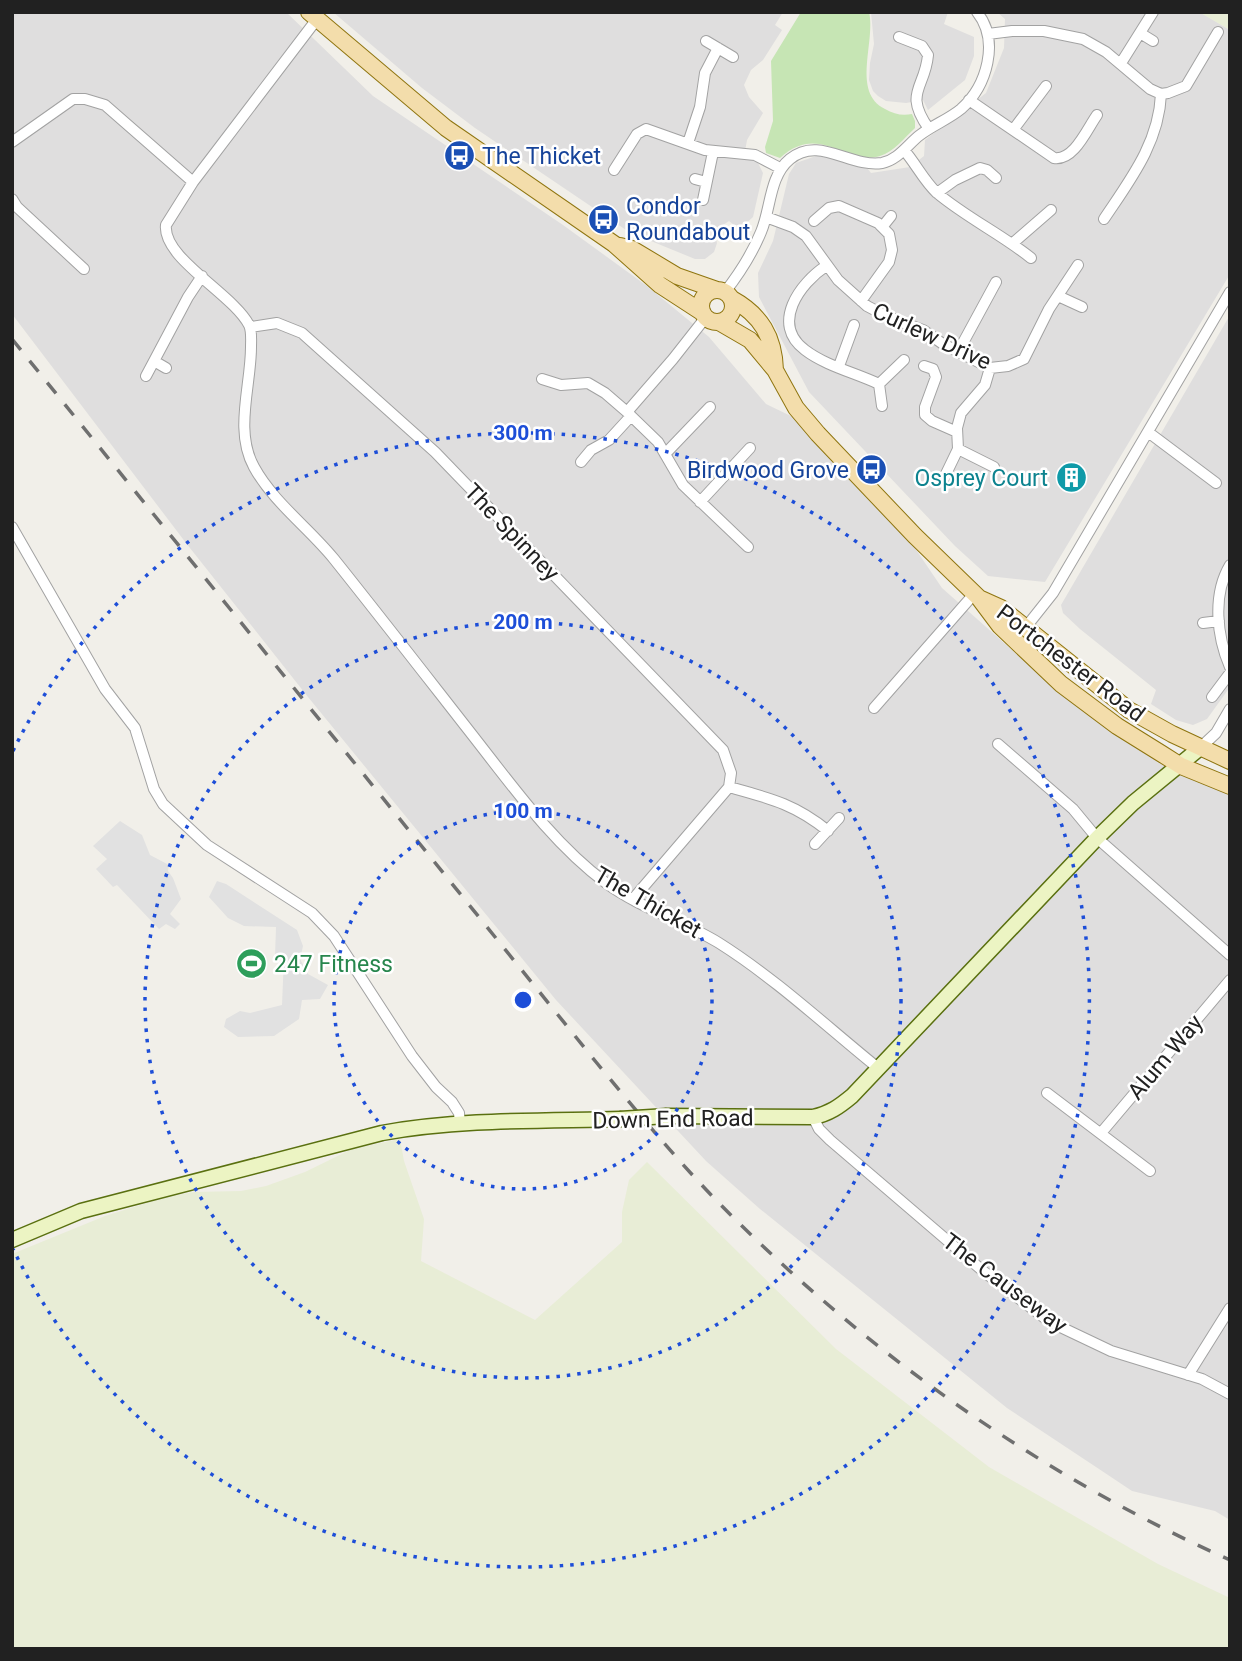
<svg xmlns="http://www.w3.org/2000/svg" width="1242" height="1661" viewBox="0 0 1242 1661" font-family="Roboto,sans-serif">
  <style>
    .residential { fill: #dfdede }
    .farmland { fill: #e8edd6 }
    .grass { fill: #c6e5b4 }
    .parking { fill: #e1e1e1 }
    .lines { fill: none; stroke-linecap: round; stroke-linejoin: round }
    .street-casing { stroke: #a2a2a2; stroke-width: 12 }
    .secondary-casing { stroke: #5a7010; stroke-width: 17 }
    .primary-casing { stroke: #8f750f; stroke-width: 18 }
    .street { stroke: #fff; stroke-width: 10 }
    .secondary { stroke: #ecf4c3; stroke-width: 14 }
    .primary { stroke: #f3ddab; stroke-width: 16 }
    .rail { stroke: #6f6f6f; stroke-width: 3.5; stroke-dasharray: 14 14; stroke-linecap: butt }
    .secondary-bridge-casing { stroke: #5a7010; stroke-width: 17; stroke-linecap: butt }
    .secondary-bridge { stroke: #ecf4c3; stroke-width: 14 }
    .ring { fill: none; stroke: #1d4ed8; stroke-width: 3.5; stroke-dasharray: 3.5 7 }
    .labels { text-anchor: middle; stroke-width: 5; stroke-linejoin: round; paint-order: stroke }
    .transit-label { font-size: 23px; fill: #164399; stroke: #fff; text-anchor: start }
    .street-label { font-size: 23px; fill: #212121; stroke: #fff }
    .culture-label { font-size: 23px; fill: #0d838f; stroke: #fff; text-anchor: end }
    .leisure-label { font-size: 23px; fill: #27864d; stroke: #fff; text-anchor: start }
    .centre { fill: #1d4ed8; stroke: #fff; stroke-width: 3.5 }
    .ring-label { font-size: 21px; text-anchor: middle; font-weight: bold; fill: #1d4ed8; stroke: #fff; stroke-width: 5; stroke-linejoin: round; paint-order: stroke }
  </style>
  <rect width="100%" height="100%" fill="#f1efe9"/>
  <path class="residential" d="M 12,12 L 286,12 L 373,96 L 563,225 L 647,286 L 709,337 L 766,404 L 797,419 L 902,529 L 942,588 L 1047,681 L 1164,764 L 1230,795 L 1230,1520 L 1215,1511 L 1132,1491 L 1096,1467 L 1007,1408 L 760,1209 L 706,1161 L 556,1000 L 308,697 L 186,543 L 12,314 Z
    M 333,12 L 783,12 L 775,25 L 782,30 L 763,60 L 751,70 L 744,85 L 749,97 L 763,113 L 747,140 L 744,157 L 757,161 L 763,173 L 753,217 L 744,225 L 734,225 L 729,221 L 714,231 L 717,243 L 714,252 L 705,259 L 695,259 L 629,232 L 475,128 L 422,88 Z
    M 871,12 L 948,12 L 944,24 L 974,37 L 974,56 L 965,80 L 928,110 L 923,100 L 906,103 L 886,101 L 878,96 L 873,91 L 869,80 L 870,63 L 874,44 Z
    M 997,12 L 1200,12 L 1230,30 L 1230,274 L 1045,582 L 988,576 L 955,546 L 809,392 L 759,297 L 758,273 L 773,241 L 789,174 L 796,163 L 816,156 L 823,156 L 868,169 L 871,173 L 910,167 L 924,156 L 925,140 L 986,93 L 1004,48 L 1005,19 Z
    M 1230,315 L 1230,687 L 1207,719 L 1193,725 L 1176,720 L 1151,704 L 1156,690 L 1080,629 L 1063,613 L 1061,605 Z"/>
  <path class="farmland" d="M 1199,12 L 1230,12 L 1230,30 Z
    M 400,1139 L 404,1161 L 424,1219 L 421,1261 L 535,1320 L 622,1242 L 622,1212 L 629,1180 L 647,1162 L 836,1349 L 989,1467 L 1158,1564 L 1230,1598 L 1230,1649 L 12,1649 L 12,1254 L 105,1216 L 166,1197 L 194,1192 L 241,1191 L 266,1186 L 305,1172 L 352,1149 Z"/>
  <path class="grass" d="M 801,12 L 869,12 C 876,42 851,92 885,109 C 894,114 902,116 912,114 L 915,121 L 915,128 C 904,138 894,152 880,156 C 844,166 820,122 780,158 L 766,153 L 765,147 L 773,121 L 771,61 Z"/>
  <path class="parking" d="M 120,821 L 142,835 L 150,855 L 169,865 L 168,871 L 173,878 L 181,899 L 170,914 L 180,924 L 175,929 L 166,924 L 159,929 L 117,885 L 113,887 L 96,869 L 107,859 L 93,846 Z
    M 217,881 L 226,884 L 297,930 L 303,946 L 300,959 L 308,974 L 328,985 L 320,999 L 302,1000 L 299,1019 L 274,1036 L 238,1037 L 224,1027 L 226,1019 L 240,1011 L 250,1013 L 282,1005 L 284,957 L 275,957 L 276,927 L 244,926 L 228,918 L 209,897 Z"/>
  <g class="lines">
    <defs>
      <path id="street" d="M 317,19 L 193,182 L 166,225 C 162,258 233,294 249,325 C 252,331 251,340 251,347 C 251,386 234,431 254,467 C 273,502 309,528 334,559 C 382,619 430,681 477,741 C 516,791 555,845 606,883 C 640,908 683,921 719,943 C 776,979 826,1026 878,1068
        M 1140,33 L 1153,41
        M 988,34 L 1012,31 L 1044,31 L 1083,39 L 1106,52 L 1150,89 L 1161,94 L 1168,93 L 1186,86 L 1218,32
        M 899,37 L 922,46 L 928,55 C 925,89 903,92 929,129
        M 706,41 L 733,57
        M 1121,63 L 1153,12
        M 969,100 L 1054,158 C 1074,161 1087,129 1097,115
        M 1013,130 L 1046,86
        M 12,142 L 73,99 L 85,99 L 105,105 L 193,182
        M 688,143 L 700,107 L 705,73 L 718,48
        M 904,150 C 916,164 924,181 937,193 C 967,218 1001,234 1031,258
        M 614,170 L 637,134 L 646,129 L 705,150 L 755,155 L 780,168
        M 695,179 L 706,182
        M 937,193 L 955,180 L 980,168 L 987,170 L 996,178
        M 12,199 L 17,207 L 84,269
        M 703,200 L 713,152
        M 766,217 L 793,227 L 806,236 L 838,280 L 867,306 L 886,316 L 923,330 L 943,344 L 990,368 L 1008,366 L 1024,359 L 1049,309 L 1078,265
        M 1104,219 C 1130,180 1159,143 1161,94
        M 814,221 L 829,208 L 839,206 L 878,223 L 889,234 L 892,250 L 889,262 L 861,301
        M 883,226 L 891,216
        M 1013,243 L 1051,210
        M 826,266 C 800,283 770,324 805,350 C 826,366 856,373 879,384
        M 725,292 C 739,274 752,254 761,232 C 771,209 769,176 790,159 C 819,135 850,168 882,163 C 898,160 908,144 920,135 C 933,125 949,119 961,109 C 987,86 1000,41 977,12
        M 1058,296 L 1082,307
        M 706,317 L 673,359 L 627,412 L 658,442 L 683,485 L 748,547
        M 251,327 L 277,323 L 302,333 L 435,452 L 723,750 L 731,773 L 729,787 C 769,798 795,804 828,831
        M 958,352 L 996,282
        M 839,366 L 854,325
        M 924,366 L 933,369 L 936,377 L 925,407 L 925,415 L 932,421 L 957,432
        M 166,368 L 154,361 L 188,297 L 202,276
        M 146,376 L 154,361
        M 542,379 L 561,385 L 588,383 L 605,393 L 627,412
        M 882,406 L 879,384 L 904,360
        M 1148,432 L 1216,483
        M 958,449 L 994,467
        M 665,454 L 710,407
        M 581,462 L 591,450 L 609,440 L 631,416
        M 944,478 L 958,449 L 957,428 L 961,413 L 985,385 L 990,368
        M 700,502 L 750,448
        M 12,527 L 105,689 L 135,728 L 154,789 L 163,804 L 207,845 L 312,913 L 334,936 L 412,1056 L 436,1087 L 452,1102 L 459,1113 L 460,1123
        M 1230,565 C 1212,595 1217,637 1230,667
        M 1203,623 L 1219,621
        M 1026,627 L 1053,593 L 1230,292
        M 1212,697 L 1230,673
        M 874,708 L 974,594
        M 998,744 L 1073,809 L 1097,838 L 1230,955
        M 1200,748 L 1216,733 L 1230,709
        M 815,844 L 839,818
        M 633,899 L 729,787
        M 1047,1093 L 1150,1171
        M 813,1117 L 819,1129 L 830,1140 L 983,1271 L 1050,1322 L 1111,1351 L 1202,1379 L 1230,1394
        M 1101,1133 L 1230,980
        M 1188,1375 L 1230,1308"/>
      <path id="secondary" d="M 667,1116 L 813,1117 C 829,1114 840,1106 852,1096 L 1097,838 L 1133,803 L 1200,748
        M 12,1240 L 81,1211 L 382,1133 C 460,1119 541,1121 620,1119"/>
      <path id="primary" d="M 309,12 L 446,128 L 614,244 L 660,285 L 703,313
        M 620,246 L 632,249 L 677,276 L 717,290
        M701 306a16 16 0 1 1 32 0a16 16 0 1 1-32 0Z
        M 732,299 C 761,315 774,337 775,370
        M 719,322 L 750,340 L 775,370 L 796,408 L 818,434 L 915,536 L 979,598 L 1000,626 L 1061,684 L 1117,726 L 1162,754 L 1181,766 L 1230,786
        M 981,599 L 1001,608 L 1129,710 L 1172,734 L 1230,761"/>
    </defs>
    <use href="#street" class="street-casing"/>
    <use href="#secondary" class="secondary-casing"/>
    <use href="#primary" class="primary-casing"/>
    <use href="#street" class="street"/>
    <use href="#secondary" class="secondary"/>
    <use href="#primary" class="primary"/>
    <path class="rail" d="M 12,339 L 596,1062 C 635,1109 674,1157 717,1201 C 864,1351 1038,1474 1230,1560"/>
    <defs>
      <path id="secondary-bridge" d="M 620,1119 L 667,1116"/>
    </defs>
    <use href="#secondary-bridge" class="secondary-bridge-casing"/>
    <use href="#secondary-bridge" class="secondary-bridge"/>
  </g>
  <g class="ring">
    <circle cx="523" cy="1000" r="189"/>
    <circle cx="523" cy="1000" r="378"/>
    <path d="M13 751A567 567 0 1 1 13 1249"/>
  </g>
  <defs>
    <symbol id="bus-disc" viewBox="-11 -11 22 22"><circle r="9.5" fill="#1a4fb4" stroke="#fff"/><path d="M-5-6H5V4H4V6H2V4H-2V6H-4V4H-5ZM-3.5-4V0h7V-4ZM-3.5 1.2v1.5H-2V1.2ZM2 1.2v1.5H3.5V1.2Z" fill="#fff"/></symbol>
    <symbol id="building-disc" viewBox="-11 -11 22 22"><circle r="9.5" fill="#0f9aa8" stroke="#fff"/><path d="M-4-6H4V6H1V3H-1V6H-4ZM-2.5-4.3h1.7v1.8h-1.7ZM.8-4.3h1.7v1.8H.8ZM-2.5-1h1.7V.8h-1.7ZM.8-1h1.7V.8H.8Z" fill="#fff"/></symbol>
    <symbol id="stadium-disc" viewBox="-11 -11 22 22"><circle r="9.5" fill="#2e9e5b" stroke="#fff"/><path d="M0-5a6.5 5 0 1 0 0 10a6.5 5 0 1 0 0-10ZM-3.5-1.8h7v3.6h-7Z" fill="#fff"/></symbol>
  </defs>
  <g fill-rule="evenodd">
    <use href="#bus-disc" x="442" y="138" width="35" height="35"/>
    <use href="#bus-disc" x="586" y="202" width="35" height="35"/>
    <use href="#bus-disc" x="854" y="452" width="35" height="35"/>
    <use href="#building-disc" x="1054" y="460" width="35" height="35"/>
    <use href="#stadium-disc" x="234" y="946" width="35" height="35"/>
  </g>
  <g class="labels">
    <g class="transit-label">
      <text x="482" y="164">The Thicket</text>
      <text x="626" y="214">Condor<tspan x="626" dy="26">Roundabout</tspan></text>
      <text x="849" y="478" text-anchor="end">Birdwood Grove</text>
    </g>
    <g class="street-label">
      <text transform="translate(932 336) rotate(25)" y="8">Curlew Drive</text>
      <text transform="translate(512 532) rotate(46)" y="8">The Spinney</text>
      <text transform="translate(1071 663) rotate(37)" y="8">Portchester Road</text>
      <text transform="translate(648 902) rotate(30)" y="8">The Thicket</text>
      <text transform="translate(1165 1057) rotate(-50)" y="8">Alum Way</text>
      <text transform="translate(673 1119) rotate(-1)" y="8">Down End Road</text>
      <text transform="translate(1005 1283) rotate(37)" y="8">The Causeway</text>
    </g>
    <g class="culture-label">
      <text x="1048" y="486">Osprey Court</text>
    </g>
    <g class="leisure-label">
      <text x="274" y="972">247 Fitness</text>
    </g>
  </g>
  <circle cx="523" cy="1000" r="10" class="centre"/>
  <g class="ring-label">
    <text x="523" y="440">300 m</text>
    <text x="523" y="629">200 m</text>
    <text x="523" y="818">100 m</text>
  </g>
  <rect width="1242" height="1661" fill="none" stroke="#212121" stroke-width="28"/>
</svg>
